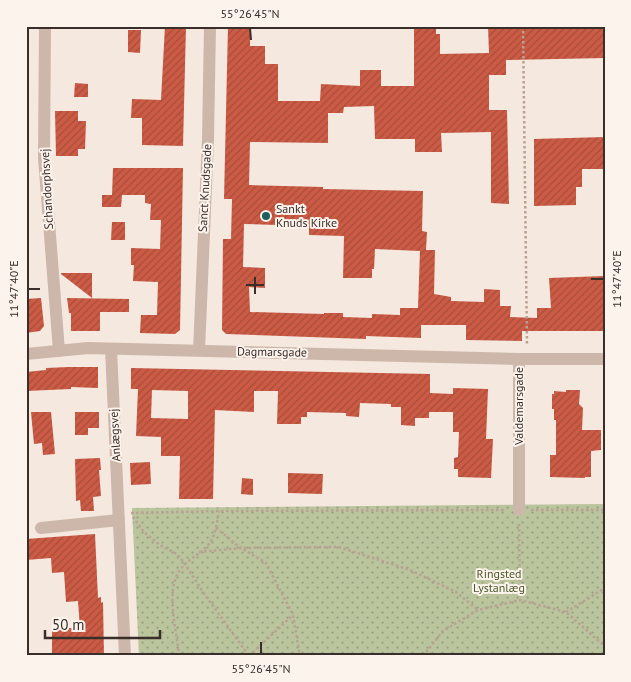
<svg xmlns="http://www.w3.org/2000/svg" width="631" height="682" viewBox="0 0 631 682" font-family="'PT Sans',sans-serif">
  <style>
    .grass { fill: url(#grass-dots) }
    .building { fill: url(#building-hatch); fill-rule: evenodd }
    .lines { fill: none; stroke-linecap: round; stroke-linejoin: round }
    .path { stroke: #b9a193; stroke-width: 2.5; stroke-dasharray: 2.5 2.5; stroke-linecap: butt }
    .minor { stroke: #cdb7aa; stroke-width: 12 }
    .ticks { fill: none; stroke: #3a2e2a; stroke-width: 2 }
    .poi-dot { fill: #1c5f5e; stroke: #fbf3ec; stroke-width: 2 }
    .labels { text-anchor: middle; stroke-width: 4; stroke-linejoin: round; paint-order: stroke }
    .street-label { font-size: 12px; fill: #3a2e2a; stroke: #fbf3ec }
    .poi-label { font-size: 12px; fill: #3a2e2a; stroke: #fbf3ec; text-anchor: start }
    .park-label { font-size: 12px; fill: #4d5a2c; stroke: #fbf3ec }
    .neatline { fill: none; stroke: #3a2e2a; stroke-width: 2 }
    .ticks-label { font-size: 12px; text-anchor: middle; fill: #3a2e2a }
  </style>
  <defs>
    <pattern id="grass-dots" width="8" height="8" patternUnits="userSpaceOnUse" patternTransform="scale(1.25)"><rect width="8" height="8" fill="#bac49d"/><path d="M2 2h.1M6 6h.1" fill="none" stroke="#98a080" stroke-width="1.8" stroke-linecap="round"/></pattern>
    <pattern id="building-hatch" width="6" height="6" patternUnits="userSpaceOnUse" patternTransform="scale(1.25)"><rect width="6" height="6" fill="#cc5b45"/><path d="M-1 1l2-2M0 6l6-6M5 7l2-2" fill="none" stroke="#a74c3a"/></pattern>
  </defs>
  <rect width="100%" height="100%" fill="#f4e8df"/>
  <path class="grass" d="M 605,504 L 605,656 L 139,656 L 132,508 Z"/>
  <path class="building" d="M 165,26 L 186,26 L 183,146 L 142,145 L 142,118 L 131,118 L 132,99 L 161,100 Z
    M 228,26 L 250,26 L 250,46 L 265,46 L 265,64 L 278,64 L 278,101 L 320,101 L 321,84 L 360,86 L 360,70 L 381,70 L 381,86 L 414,86 L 414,26 L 436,26 L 436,34 L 440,34 L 440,54 L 489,53 L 488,26 L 605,26 L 605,58 L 506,60 L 506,75 L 489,75 L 489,110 L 507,110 L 509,204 L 491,203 L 491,132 L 441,133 L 442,152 L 415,152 L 415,139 L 375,139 L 374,106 L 344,107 L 343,113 L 328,113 L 328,143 L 250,142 L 249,185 L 323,187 L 323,189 L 423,191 L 422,231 L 427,232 L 426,250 L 435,250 L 434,294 L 451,297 L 451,301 L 484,302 L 484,289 L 500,290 L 500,306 L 511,306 L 510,317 L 537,318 L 537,308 L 551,308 L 549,278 L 605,276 L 605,331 L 522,331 L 522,341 L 466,340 L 466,325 L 421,325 L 421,338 L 366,336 L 366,339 L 226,334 L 222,330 L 223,239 L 231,239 L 232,199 L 224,199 ZM 244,224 L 309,226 L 309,235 L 344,236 L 343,278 L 372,278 L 372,269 L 374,269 L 375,249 L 420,251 L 418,308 L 400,308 L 400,315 L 372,314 L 372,318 L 343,317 L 343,313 L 324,313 L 324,314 L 250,312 L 249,287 L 265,288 L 265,268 L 243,267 Z
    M 128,30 L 141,30 L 140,53 L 128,52 Z
    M 75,83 L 88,84 L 88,97 L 74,97 Z
    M 55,111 L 78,111 L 78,121 L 86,121 L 85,149 L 78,149 L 78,156 L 56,156 Z
    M 605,137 L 605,169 L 582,169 L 582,187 L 576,187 L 576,205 L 534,206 L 534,139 Z
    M 113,168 L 183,168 L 180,330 L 175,334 L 140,333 L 141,315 L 157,315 L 158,282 L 133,281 L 134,265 L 131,265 L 131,248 L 160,249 L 161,220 L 150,220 L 151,204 L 145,203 L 145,195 L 112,195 Z
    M 102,195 L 122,195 L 121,207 L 102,207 Z
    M 112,222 L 125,222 L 125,240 L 111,240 Z
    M 61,273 L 92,273 L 92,298 L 61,274 Z
    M 41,298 L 44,326 L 40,331 L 26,333 L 26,299 Z
    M 67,298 L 129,299 L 129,312 L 100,312 L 100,331 L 71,331 L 71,313 L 69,313 Z
    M 69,367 L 98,367 L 98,388 L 71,387 L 71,389 L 26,391 L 26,372 L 46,370 L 46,368 Z
    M 131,368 L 430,374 L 430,393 L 453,394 L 453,388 L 488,389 L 486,439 L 493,439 L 491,478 L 458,477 L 458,469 L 454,469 L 454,458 L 458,457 L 459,432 L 453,432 L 453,412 L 429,412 L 429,418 L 415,418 L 415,426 L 401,425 L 401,407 L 391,407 L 391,404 L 360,403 L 359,417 L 346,416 L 346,413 L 307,412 L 307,417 L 301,417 L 301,424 L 277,424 L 278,391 L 254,391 L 254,412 L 215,410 L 213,499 L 179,499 L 180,456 L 161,456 L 161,437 L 136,436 L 138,389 L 131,389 ZM 152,390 L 188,391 L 188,419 L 151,418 Z
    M 566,390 L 580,390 L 579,404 L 583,408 L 582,430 L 601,430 L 601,450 L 591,451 L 591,477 L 585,477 L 585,478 L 550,477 L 550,455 L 556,455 L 556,420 L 554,420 L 554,409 L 552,409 L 552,394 L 554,394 L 554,391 L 566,392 Z
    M 31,412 L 51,412 L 55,454 L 43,455 L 42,443 L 34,444 Z
    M 75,412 L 99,412 L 99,428 L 88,428 L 88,435 L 75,435 Z
    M 100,458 L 101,470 L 99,470 L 101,496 L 93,497 L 94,511 L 81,511 L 80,500 L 76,501 L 75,459 Z
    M 150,462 L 151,484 L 131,485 L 130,463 Z
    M 288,473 L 323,474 L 322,494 L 288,493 Z
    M 242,478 L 253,479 L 253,495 L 241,494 Z
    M 95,534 L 98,598 L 101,597 L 101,603 L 103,602 L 104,656 L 52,656 L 52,628 L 80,628 L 78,601 L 66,602 L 64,572 L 52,573 L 51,558 L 26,560 L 26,539 Z"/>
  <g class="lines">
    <path class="path" d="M 523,26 L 527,345
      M 531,510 L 605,510
      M 131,513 L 219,511 L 506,510
      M 133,517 L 144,532 L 160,545 L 177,554 L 185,564 L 203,592 L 249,656
      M 519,524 L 520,600
      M 216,528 L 241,548 L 266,563 L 293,615 L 300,656
      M 199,552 L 241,548 L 339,547 L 410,570 L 456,592 L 478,610
      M 566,612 L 605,588
      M 179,656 C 177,632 166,594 178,573 C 185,560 200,555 209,544 C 216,535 217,521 219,511
      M 249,656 L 293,615
      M 423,656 L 443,631 L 478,610 L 520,600 L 566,612 L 602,644 L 605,649"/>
    <path class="minor" d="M 45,26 L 44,158 L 59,351
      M 111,349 L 125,656
      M 199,351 L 208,139 L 210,26
      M 26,354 L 88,348 L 519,359
      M 519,510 L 519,359 L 605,359
      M 41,528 L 119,520"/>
  </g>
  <path class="ticks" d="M 250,28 L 251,40M 255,277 L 255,294M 591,279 L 604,279M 246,285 L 264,285M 28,289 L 40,289M 261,642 L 261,654"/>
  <circle class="poi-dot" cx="266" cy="216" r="5"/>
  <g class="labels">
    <g class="street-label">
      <text transform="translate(205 188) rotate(-87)" y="4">Sanct Knudsgade</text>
      <text transform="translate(47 189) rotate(-93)" y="4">Schandorphsvej</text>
      <text transform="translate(272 352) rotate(1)" y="4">Dagmarsgade</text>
      <text transform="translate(519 406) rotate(-90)" y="4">Valdemarsgade</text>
      <text transform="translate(115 435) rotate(-93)" y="4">Anlægsvej</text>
    </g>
    <g class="poi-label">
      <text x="276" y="213">Sankt<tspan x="276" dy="14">Knuds Kirke</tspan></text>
    </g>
    <g class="park-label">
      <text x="499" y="578">Ringsted<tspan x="499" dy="14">Lystanlæg</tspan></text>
    </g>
  </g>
  <rect width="631" height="682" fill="none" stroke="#fbf3ec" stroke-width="55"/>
  <path d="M45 630v8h115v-8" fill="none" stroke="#3a2e2a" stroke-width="2.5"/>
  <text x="52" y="630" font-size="15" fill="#3a2e2a" stroke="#fbf3ec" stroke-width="4" paint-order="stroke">50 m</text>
  <rect x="28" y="28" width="576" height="626" class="neatline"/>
  <g class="ticks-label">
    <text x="250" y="18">55°26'45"N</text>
    <text transform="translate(617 279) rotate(-90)" y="4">11°47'40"E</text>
    <text transform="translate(14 289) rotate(-90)" y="4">11°47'40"E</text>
    <text x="261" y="673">55°26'45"N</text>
  </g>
</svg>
